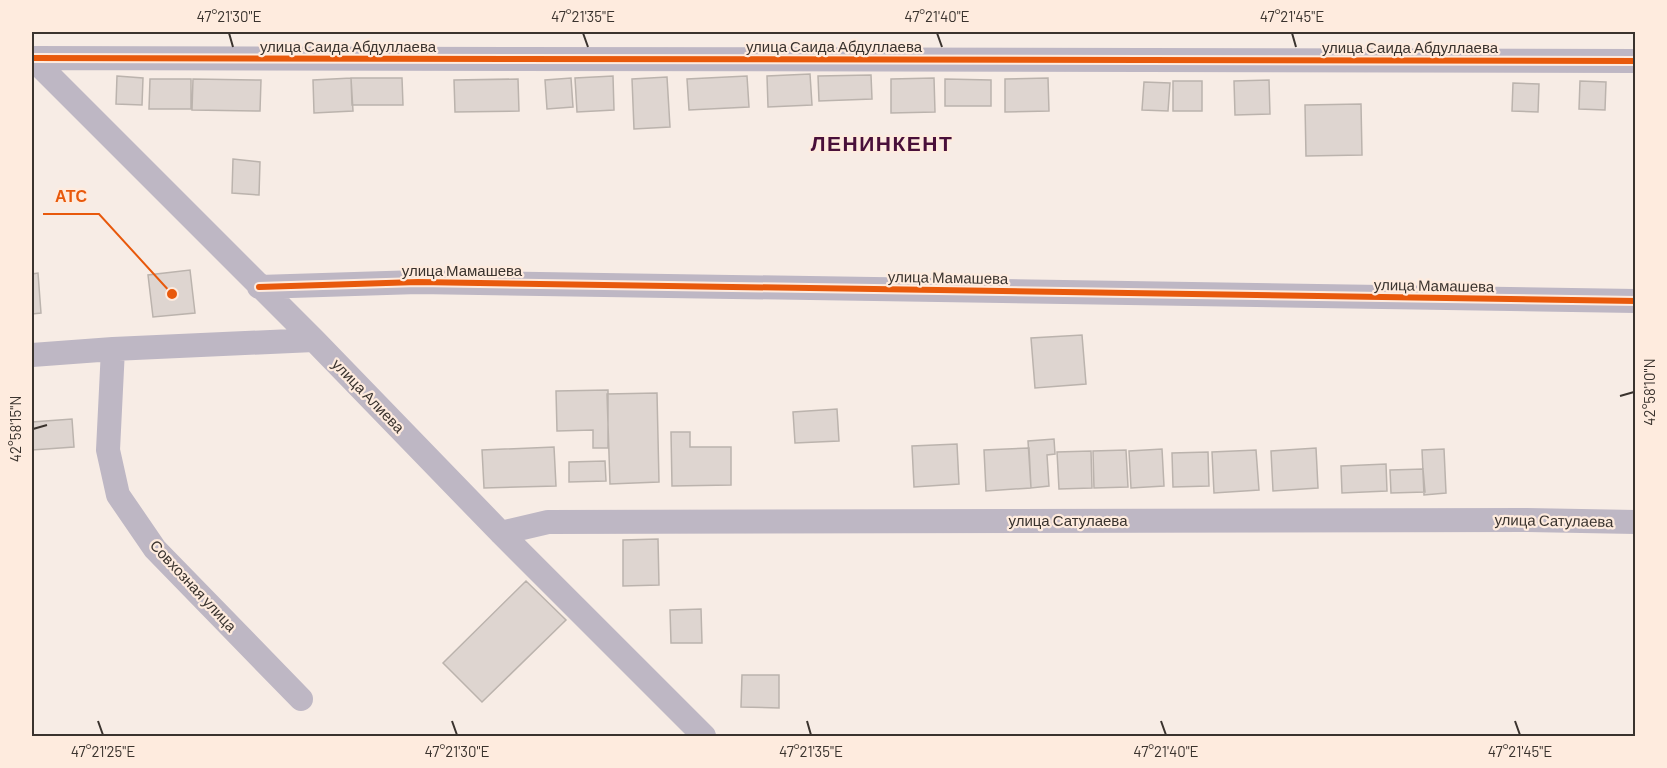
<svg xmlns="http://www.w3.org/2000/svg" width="1667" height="768" viewBox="0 0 1667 768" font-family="Barlow,sans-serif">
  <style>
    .building { fill: #ded5d0; stroke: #bbb3ad; stroke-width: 1.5 }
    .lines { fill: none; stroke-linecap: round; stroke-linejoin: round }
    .minor { stroke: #beb7c4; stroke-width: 24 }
    .cycleway-casing { stroke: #feebde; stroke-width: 10 }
    .cycleway { stroke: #e8590c; stroke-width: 6 }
    .ticks { fill: none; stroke: #3a332e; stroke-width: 2 }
    .labels { text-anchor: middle; stroke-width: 4.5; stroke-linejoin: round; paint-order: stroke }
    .street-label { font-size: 15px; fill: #3a332e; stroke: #feebde }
    .district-label { font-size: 21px; font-weight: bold; letter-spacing: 1.5px; fill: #49103a; stroke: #feebde }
    .leader { fill: none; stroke: #e8590c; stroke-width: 2 }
    .callout-dot { fill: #e8590c; stroke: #feebde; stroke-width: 2 }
    .callout-label { font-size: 16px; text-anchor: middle; font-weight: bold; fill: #e8590c; stroke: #feebde; stroke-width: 4.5; stroke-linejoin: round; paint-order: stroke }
    .neatline { fill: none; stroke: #3a332e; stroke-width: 2 }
    .ticks-label { font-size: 15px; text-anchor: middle; fill: #3a332e }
  </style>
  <rect width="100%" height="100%" fill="#f7ece5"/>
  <path class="building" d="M 810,74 L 812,105 L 768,107 L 767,76 Z
    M 871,75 L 872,99 L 819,101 L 818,76 Z
    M 117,76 L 143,78 L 142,105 L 116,104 Z
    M 613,76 L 614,110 L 577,112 L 575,78 Z
    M 747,76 L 749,107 L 689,110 L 687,79 Z
    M 667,77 L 670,127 L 634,129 L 632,79 Z
    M 351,78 L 402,78 L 403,105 L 352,105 Z
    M 351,78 L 353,111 L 314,113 L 313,80 Z
    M 571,78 L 573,107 L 547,109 L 545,80 Z
    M 934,78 L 935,112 L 891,113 L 891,79 Z
    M 1048,78 L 1049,111 L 1005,112 L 1005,79 Z
    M 150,79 L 191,79 L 191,109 L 149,109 Z
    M 193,79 L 261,80 L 260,111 L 192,110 Z
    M 518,79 L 519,111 L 455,112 L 454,80 Z
    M 945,79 L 991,80 L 991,106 L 945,106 Z
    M 1269,80 L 1270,114 L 1235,115 L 1234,81 Z
    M 1173,81 L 1202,81 L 1202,111 L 1173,111 Z
    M 1580,81 L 1606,82 L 1605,110 L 1579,109 Z
    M 1144,82 L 1170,83 L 1168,111 L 1142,110 Z
    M 1513,83 L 1539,84 L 1538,112 L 1512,111 Z
    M 1361,104 L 1362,155 L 1306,156 L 1305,105 Z
    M 233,159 L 260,162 L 259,195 L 232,193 Z
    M 190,270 L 195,313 L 153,317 L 148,275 Z
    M 38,273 L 41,313 L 32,314 L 32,274 Z
    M 1082,335 L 1086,384 L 1035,388 L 1031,338 Z
    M 608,390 L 608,448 L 593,448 L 593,430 L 557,431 L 556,391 Z
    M 657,393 L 659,482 L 610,484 L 607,394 Z
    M 837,409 L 839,441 L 795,443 L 793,412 Z
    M 72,419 L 74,447 L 32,450 L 32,422 Z
    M 671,432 L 690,432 L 690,447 L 731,447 L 731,485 L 672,486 Z
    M 1054,439 L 1055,454 L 1047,455 L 1049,486 L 1031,488 L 1028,441 Z
    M 957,444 L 959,484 L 914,487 L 912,446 Z
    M 554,447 L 556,486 L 484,488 L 482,450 Z
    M 1029,448 L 1031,488 L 986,491 L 984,450 Z
    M 1316,448 L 1318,488 L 1273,491 L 1271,451 Z
    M 1162,449 L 1164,486 L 1131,488 L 1129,451 Z
    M 1444,449 L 1446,493 L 1424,495 L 1422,450 Z
    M 1126,450 L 1128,487 L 1094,488 L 1093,451 Z
    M 1256,450 L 1259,490 L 1214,493 L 1212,452 Z
    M 1091,451 L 1092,488 L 1059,489 L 1057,452 Z
    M 1208,452 L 1209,486 L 1173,487 L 1172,453 Z
    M 605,461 L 606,481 L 569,482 L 569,462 Z
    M 1386,464 L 1387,491 L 1342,493 L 1341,466 Z
    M 1423,469 L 1425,492 L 1391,493 L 1390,470 Z
    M 658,539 L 659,585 L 623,586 L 623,540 Z
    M 526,581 L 566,620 L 482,702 L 443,663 Z
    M 701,609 L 702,643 L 671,643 L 670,610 Z
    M 742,675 L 779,675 L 779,708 L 741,707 Z"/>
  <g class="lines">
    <path class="minor" d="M 32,58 L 1636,61
      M 32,58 L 314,340 L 501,533 L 704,736
      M 259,287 L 418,282 L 1636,301
      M 113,349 L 108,450 L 118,495 L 155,549 L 301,699
      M 32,355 L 113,349 L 314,340
      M 501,533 L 548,522 L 1527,520 L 1636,522"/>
    <defs>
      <path id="cycleway" d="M 32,58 L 1636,61
        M 259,287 L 418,282 L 1636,301"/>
    </defs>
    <use href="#cycleway" class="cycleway-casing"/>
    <use href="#cycleway" class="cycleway"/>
  </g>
  <path class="ticks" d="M 229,33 L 233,47M 583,33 L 588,47M 937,33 L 942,47M 1292,33 L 1296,47M 1620,396 L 1634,392M 33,429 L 47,425M 98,721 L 103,735M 452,721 L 457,735M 807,721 L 811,735M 1161,721 L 1166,735M 1515,721 L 1520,735"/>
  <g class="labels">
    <g class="street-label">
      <text x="348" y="52">улица Саида Абдуллаева</text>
      <text x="834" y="52">улица Саида Абдуллаева</text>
      <text x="1410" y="53">улица Саида Абдуллаева</text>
      <text x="462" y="276">улица Мамашева</text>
      <text transform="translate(948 278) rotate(1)" y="5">улица Мамашева</text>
      <text transform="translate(1434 286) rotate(1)" y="5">улица Мамашева</text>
      <text transform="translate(368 396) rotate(46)" y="5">улица Алиева</text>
      <text x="1068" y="526">улица Сатулаева</text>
      <text transform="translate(1554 521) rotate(1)" y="5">улица Сатулаева</text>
      <text transform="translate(193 586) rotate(47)" y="5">Совхозная улица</text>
    </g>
    <g class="district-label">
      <text x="882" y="151">ЛЕНИНКЕНТ</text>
    </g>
  </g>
  <path class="leader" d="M172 294L99 214H43"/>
  <circle class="callout-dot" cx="172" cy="294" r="6"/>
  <g class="callout-label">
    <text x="71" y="202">АТС</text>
  </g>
  <rect width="1667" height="768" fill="none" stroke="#feebde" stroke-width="66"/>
  <rect x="33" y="33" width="1601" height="702" class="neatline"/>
  <g class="ticks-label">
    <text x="229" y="22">47°21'30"E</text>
    <text x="583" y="22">47°21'35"E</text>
    <text x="937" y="22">47°21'40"E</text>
    <text x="1292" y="22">47°21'45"E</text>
    <text transform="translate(1650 392) rotate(-90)" y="5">42°58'10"N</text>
    <text transform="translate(16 429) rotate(-90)" y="5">42°58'15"N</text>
    <text x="103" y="757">47°21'25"E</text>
    <text x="457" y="757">47°21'30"E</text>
    <text x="811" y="757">47°21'35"E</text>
    <text x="1166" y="757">47°21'40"E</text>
    <text x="1520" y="757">47°21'45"E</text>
  </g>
</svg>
